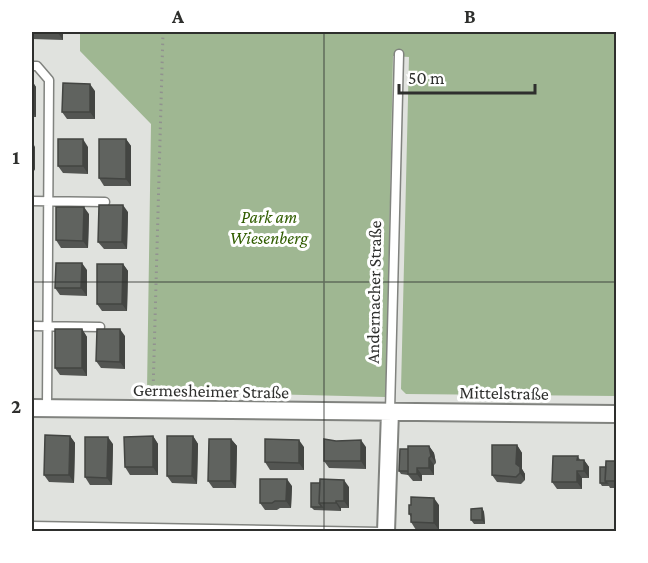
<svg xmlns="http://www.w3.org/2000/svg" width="648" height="563" viewBox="0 0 648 563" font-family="'Crimson Pro',serif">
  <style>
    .green { fill: #9fb792 }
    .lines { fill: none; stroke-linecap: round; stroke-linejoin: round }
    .lane-casing { stroke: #81837f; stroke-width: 11 }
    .street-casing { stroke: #81837f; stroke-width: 20 }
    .path { stroke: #91928f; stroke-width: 3; stroke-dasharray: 1.5 4.5; stroke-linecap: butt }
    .lane { stroke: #fff; stroke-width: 8 }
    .street { stroke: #fff; stroke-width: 16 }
    .wall { fill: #535552 }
    .shaded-wall { fill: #434542 }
    .building { fill: #60635f; stroke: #434542; stroke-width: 1.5 }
    .grid { fill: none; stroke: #2e2f2d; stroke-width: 1.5; stroke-opacity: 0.55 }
    .labels { text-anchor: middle; stroke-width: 6; stroke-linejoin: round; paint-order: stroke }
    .park-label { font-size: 18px; font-style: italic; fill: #315d01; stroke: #fff }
    .street-label { font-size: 18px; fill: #2e2f2d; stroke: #fff }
    .neatline { fill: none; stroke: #2e2f2d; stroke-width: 2 }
    .grid-label { font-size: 20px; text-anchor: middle; font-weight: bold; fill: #2e2f2d }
  </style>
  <rect width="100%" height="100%" fill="#e0e2de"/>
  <path class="green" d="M 80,32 L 616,32 L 616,396 L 406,394 L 401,389 L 409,57 L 393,56 L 386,397 L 147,391 L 151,124 L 80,51 Z"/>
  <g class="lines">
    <defs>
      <path id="lane" d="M 32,66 L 37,66 L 49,80 L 47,408
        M 32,201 L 105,202
        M 32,326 L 100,327
        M 390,411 L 399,54
        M 32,526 L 381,532"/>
      <path id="street" d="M 32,408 L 616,414
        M 386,532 L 390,411"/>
    </defs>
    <use href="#lane" class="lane-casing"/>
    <use href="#street" class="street-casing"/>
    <path class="path" d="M 153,393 L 163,32"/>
    <use href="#lane" class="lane"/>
    <use href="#street" class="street"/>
  </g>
  <path class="wall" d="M 32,32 L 63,32 L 63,40 L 32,39 Z
    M 32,81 L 36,87 L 36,117 L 32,117 Z
    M 95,91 L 95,119 L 67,119 L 62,112 Z
    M 126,139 L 131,146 L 131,186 L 104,186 L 99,178 Z
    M 88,147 L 88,174 L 63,173 L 58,166 Z
    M 128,212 L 127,249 L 104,249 L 98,242 Z
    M 89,214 L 88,248 L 61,248 L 56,240 Z
    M 123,264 L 128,271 L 127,311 L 102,311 L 97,304 Z
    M 87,270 L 87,296 L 60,295 L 55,288 Z
    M 82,329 L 87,337 L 87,376 L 60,375 L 55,368 Z
    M 125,336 L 125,369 L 101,368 L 96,361 Z
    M 70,436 L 75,443 L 74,483 L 49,482 L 44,475 Z
    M 153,436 L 158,444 L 158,475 L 130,475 L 125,467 Z
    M 193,436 L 198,444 L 197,484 L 172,483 L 167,476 Z
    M 231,439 L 237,446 L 236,488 L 213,488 L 208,481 Z
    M 113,444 L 112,485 L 90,485 L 85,477 Z
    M 517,445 L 522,453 L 522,469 L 525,474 L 525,480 L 521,484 L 497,482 L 492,475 Z
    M 429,446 L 434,453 L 436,463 L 434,465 L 434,475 L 422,475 L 422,481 L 413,481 L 408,475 L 401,474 L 399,471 L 408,449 Z
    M 304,447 L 304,470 L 270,470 L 265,462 Z
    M 366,447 L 366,469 L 329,468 L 324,461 Z
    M 578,456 L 580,460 L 584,460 L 589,467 L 589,478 L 582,478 L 582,489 L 557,489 L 552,482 Z
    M 616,461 L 616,488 L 610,488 L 609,486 L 602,486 L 600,483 L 606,467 Z
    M 292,486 L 291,508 L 280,508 L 277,510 L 265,510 L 260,503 Z
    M 349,487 L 349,508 L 341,508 L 341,511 L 314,510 L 311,507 Z
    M 439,505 L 439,530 L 416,530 L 411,522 L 411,517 L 409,514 Z
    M 482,508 L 484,512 L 485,524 L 474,524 L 471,520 Z"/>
  <path class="shaded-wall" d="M 58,32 L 63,32 L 63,40 L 58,33 Z
    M 32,81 L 36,87 L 36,117 L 32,111 Z
    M 90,84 L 95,91 L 95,119 L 90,112 Z
    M 83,139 L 88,147 L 88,174 L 83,166 Z
    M 126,139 L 131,146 L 131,186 L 126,179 Z
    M 32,141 L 35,147 L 35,171 L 32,166 Z
    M 123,205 L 128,212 L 127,249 L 122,242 Z
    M 32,207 L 34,211 L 34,243 L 32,239 Z
    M 84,207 L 89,214 L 88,248 L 83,241 Z
    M 82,263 L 87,270 L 87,296 L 81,288 Z
    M 123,264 L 128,271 L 127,311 L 122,304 Z
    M 82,329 L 87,337 L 87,376 L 82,368 Z
    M 120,329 L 125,336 L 125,369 L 120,362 Z
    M 70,436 L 75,443 L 74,483 L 69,475 Z
    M 153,436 L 158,444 L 158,475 L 153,467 Z
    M 193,436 L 198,444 L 197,484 L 192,476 Z
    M 108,437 L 113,444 L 112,485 L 107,478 Z
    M 32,439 L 33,441 L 34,482 L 32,478 Z
    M 231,439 L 237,446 L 236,488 L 231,481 Z
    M 299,440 L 304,447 L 304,470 L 299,463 Z
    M 361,440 L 366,447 L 366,469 L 361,461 Z
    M 517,445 L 522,453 L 522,469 L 525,474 L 525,480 L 520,473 L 516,464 Z
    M 429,446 L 434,453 L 436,463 L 431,456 Z
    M 429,458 L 434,465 L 434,475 L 429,468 Z
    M 584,460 L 589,467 L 589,478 L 584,471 Z
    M 417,468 L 422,475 L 422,481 L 417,474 Z
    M 577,471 L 582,478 L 582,489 L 577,482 Z
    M 287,479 L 292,486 L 291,508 L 286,501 Z
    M 344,480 L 349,487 L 349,508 L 344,501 Z
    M 434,498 L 439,505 L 439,530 L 434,523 Z
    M 336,501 L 341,508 L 341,511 L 336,503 Z
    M 482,508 L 484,512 L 485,524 L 482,520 Z"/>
  <path class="building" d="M 32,32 L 58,32 L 58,33 Z
    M 63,83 L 90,84 L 90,112 L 62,112 Z
    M 58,139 L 83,139 L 83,166 L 58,166 Z
    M 99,139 L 126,139 L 126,179 L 99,178 Z
    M 99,205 L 123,205 L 122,242 L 98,242 Z
    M 56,207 L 84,207 L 83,241 L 56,240 Z
    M 56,263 L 82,263 L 81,288 L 55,288 Z
    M 97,264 L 123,264 L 122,304 L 97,304 Z
    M 55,329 L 82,329 L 82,368 L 55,368 Z
    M 97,329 L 120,329 L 120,362 L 96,361 Z
    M 45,435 L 70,436 L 69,475 L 44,475 Z
    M 153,436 L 153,467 L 125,467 L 124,437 Z
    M 167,436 L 193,436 L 192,476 L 167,476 Z
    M 85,437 L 108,437 L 107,478 L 85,477 Z
    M 209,439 L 231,439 L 231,481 L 208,481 Z
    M 265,439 L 299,440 L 299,463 L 265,462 Z
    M 324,439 L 336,441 L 361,440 L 361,461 L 324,461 Z
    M 492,445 L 517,445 L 516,464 L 520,467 L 520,473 L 516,477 L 492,475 Z
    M 408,446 L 429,446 L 431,456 L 429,458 L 429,468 L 417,468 L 417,474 L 408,474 Z
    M 400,449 L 408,449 L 408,471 L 399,471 Z
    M 553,456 L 578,456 L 577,460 L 584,460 L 584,471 L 577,471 L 577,482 L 552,482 Z
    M 606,461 L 616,461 L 616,481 L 605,481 Z
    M 600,467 L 606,467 L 605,481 L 607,483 L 600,483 Z
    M 260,479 L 287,479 L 286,501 L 275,501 L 272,503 L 260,503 Z
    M 320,479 L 344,480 L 344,501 L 336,501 L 336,503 L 319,503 Z
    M 311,483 L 320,483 L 319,503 L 322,507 L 311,507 Z
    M 411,497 L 434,498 L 434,523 L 411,522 L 411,514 L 409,514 L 409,505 L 411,505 Z
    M 482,508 L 482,520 L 471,520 L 471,509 Z"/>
  <path class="grid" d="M 324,32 L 324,532M 32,282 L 616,282"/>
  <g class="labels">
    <g class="park-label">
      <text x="269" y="223">Park am<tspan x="269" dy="21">Wiesenberg</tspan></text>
    </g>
    <g class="street-label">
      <text transform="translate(374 292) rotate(-89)" y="6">Andernacher Straße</text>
      <text transform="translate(211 391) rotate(1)" y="6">Germesheimer Straße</text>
      <text transform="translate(504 393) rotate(1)" y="6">Mittelstraße</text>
    </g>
  </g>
  <rect width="648" height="563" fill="none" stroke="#ffffff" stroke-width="66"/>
  <path d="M399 84v9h136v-9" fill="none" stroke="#2e2f2d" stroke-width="3"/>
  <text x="408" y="84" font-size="18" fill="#2e2f2d" stroke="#ffffff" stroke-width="4.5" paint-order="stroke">50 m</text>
  <rect x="33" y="33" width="582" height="497" class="neatline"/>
  <g class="grid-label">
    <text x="178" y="23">A</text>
    <text x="470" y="23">B</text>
    <text x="16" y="164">1</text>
    <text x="16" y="413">2</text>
  </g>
</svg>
